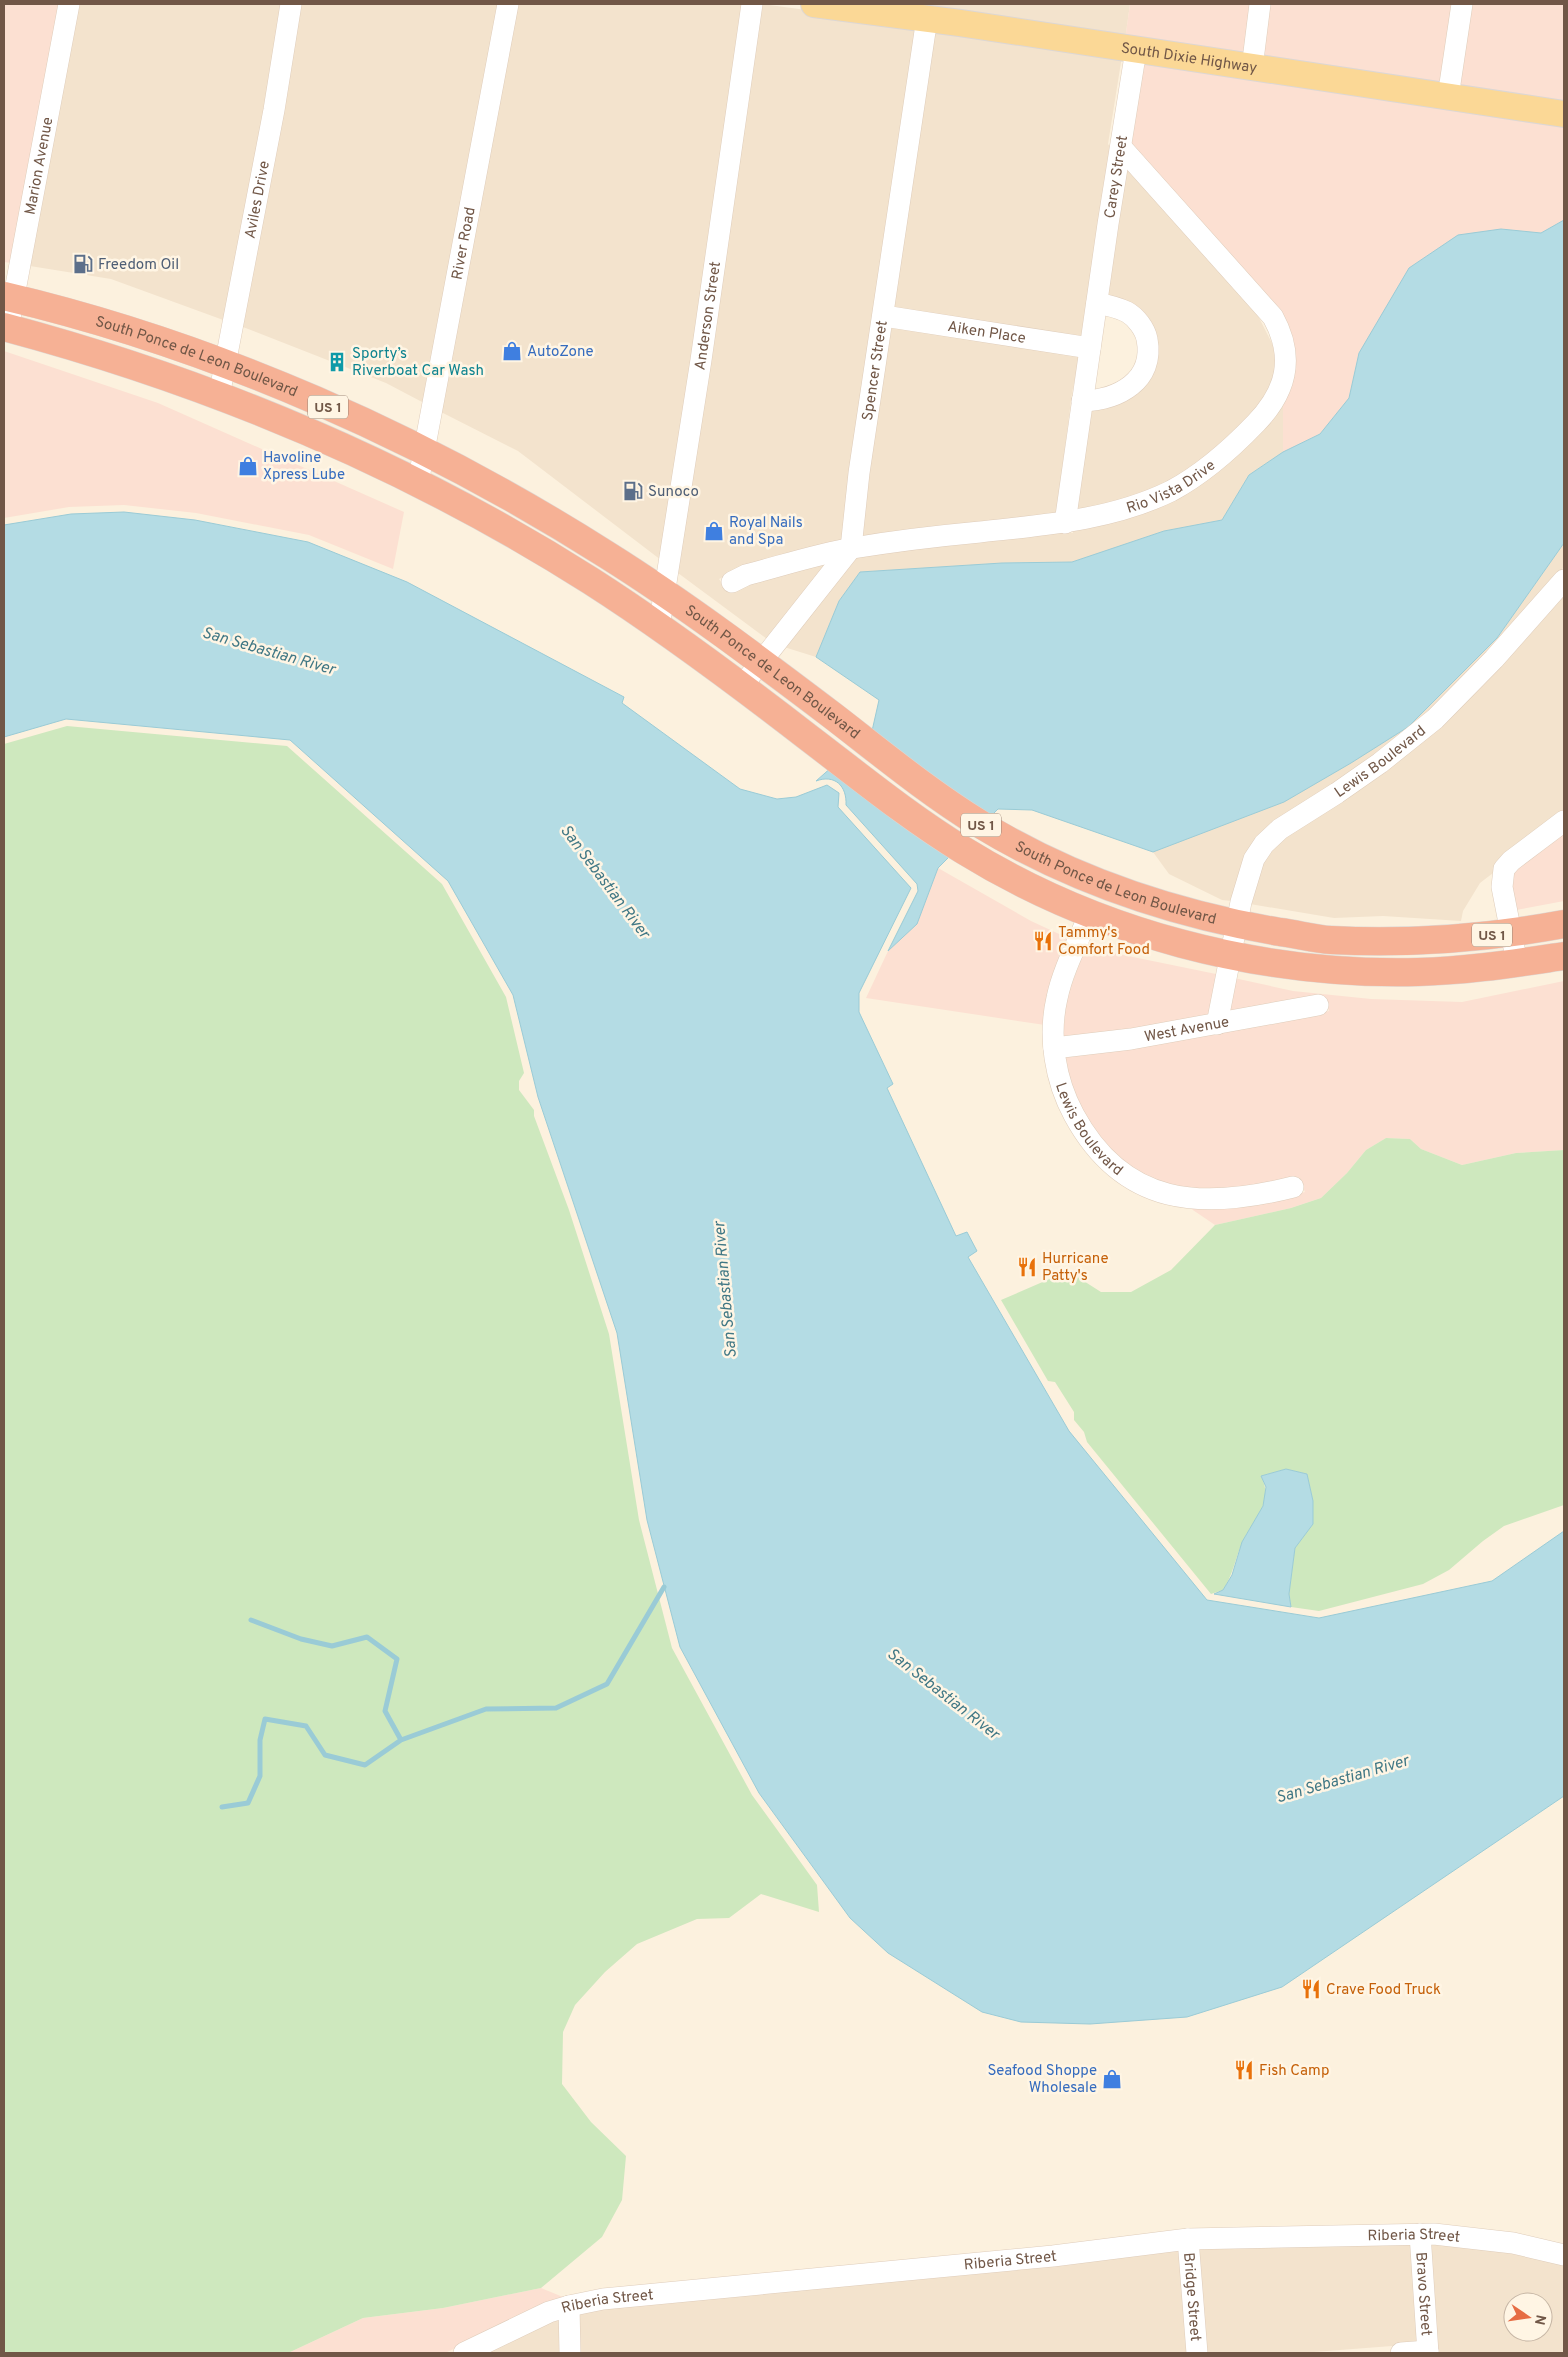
<svg xmlns="http://www.w3.org/2000/svg" width="1568" height="2357" viewBox="0 0 1568 2357" font-family="Overpass,sans-serif">
  <style>
    .residential { fill: #f3e3cd; fill-rule: evenodd }
    .commercial { fill: #fce0d2 }
    .green { fill: #cee8be }
    .water { fill: #b4dce4; stroke: #9acbd6 }
    .lines { fill: none; stroke-linecap: round; stroke-linejoin: round }
    .stream { stroke: #9acbd6; stroke-width: 5 }
    .minor-casing { stroke: #dfcdbb; stroke-width: 22 }
    .major-casing { stroke: #ddd7d3; stroke-width: 28 }
    .highway-casing { stroke: #ddd7d3; stroke-width: 29 }
    .minor { stroke: #fff; stroke-width: 21 }
    .major { stroke: #fbd896; stroke-width: 26 }
    .highway { stroke: #f6b195; stroke-width: 28 }
    .labels { text-anchor: middle; stroke-width: 5; stroke-linejoin: round; paint-order: stroke }
    .shield { fill: #fff5e4; stroke: #9c8676; stroke-width: 1 }
    .shield-label { font-size: 14px; font-weight: bold; fill: #715747 }
    .street-label { font-size: 15px; fill: #715747; stroke: #fff5e4 }
    .service-label { font-size: 15px; fill: #4e5e75; stroke: #fff5e4; text-anchor: start }
    .shop-label { font-size: 15px; fill: #366cbe; stroke: #fff5e4; text-anchor: start }
    .culture-label { font-size: 15px; fill: #0d838f; stroke: #fff5e4; text-anchor: start }
    .food-label { font-size: 15px; fill: #c56008; stroke: #fff5e4; text-anchor: start }
    .water-label { font-size: 16px; font-style: italic; fill: #417885; stroke: #fff5e4 }
  </style>
  <rect width="100%" height="100%" fill="#fcf1de"/>
  <path class="residential" d="M 78,4 L 282,4 L 265,109 L 226,321 L 111,279 L 30,266 Z
    M 301,4 L 499,4 L 424,403 L 386,383 L 243,327 Z
    M 517,4 L 743,4 L 661,560 L 518,451 L 441,412 Z
    M 762,4 L 917,25 L 842,542 L 743,567 L 719,579 L 729,593 L 750,582 L 828,562 L 767,639 L 678,573 Z
    M 874,4 L 1130,4 L 1125,40 Z
    M 935,27 L 1122,56 L 1108,144 L 1111,148 L 1082,339 L 894,309 Z
    M 1127,166 L 1253,306 L 1276,351 L 1275,377 L 1262,403 L 1207,456 L 1165,484 L 1125,499 L 1076,513 L 1090,409 L 1147,382 L 1156,366 L 1158,351 L 1107,297 Z
    M 892,325 L 1080,354 L 1072,393 L 1056,516 L 861,538 L 868,474 Z
    M 1283,405 L 1283,452 L 1249,475 L 1222,520 L 1164,531 L 1072,562 L 1002,563 L 860,572 L 839,601 L 816,657 L 784,647 L 856,556 L 1065,531 L 1073,533 L 1073,530 L 1133,514 Z
    M 1564,543 L 1564,567 L 1487,654 L 1428,713 L 1245,856 L 1231,901 L 1222,900 L 1169,874 L 1153,852 L 1202,831 L 1408,727 L 1497,638 Z
    M 1564,593 L 1564,810 L 1505,854 L 1497,864 L 1493,873 L 1480,883 L 1463,911 L 1461,921 L 1383,916 L 1334,918 L 1250,904 L 1262,863 L 1271,849 Z
    M 1411,2242 L 1418,2344 L 1301,2353 L 1206,2353 L 1198,2247 Z
    M 1429,2242 L 1473,2245 L 1564,2263 L 1564,2353 L 1437,2353 ZM 1513,2302 L 1543,2302 L 1543,2332 L 1513,2332 Z
    M 1180,2248 L 1188,2353 L 579,2353 L 578,2312 Z
    M 560,2318 L 561,2353 L 484,2353 Z"/>
  <path class="commercial" d="M 4,4 L 60,4 L 11,263 L 4,262 Z
    M 1130,4 L 1251,4 L 1244,58 L 1125,40 Z
    M 1269,4 L 1452,4 L 1440,88 L 1263,61 Z
    M 1471,4 L 1564,4 L 1564,106 L 1458,90 Z
    M 1144,59 L 1564,122 L 1564,220 L 1541,233 L 1501,229 L 1359,353 L 1349,398 L 1320,434 L 1283,452 L 1283,405 L 1295,358 L 1131,145 Z
    M 4,351 L 158,403 L 404,512 L 393,569 L 309,535 L 196,513 L 124,505 L 69,507 L 4,518 Z
    M 1564,831 L 1564,901 L 1516,910 L 1511,886 L 1512,873 Z
    M 938,868 L 1031,921 L 1070,939 L 1045,1025 L 866,998 L 888,951 L 917,924 Z
    M 1086,946 L 1094,949 L 1216,974 L 1209,1017 L 1063,1039 L 1066,1000 Z
    M 1234,978 L 1293,991 L 1371,999 L 1462,1002 L 1564,981 L 1564,1150 L 1516,1153 L 1462,1165 L 1421,1149 L 1410,1139 L 1386,1138 L 1366,1150 L 1347,1173 L 1321,1198 L 1291,1208 L 1215,1225 L 1187,1206 L 1268,1202 L 1305,1192 L 1299,1177 L 1262,1186 L 1198,1191 L 1141,1177 L 1107,1148 L 1076,1100 L 1064,1056 L 1217,1032 L 1224,1033 L 1225,1031 L 1329,1011 L 1324,996 L 1228,1013 Z
    M 541,2288 L 563,2297 L 445,2353 L 288,2353 L 363,2318 L 443,2308 Z"/>
  <path class="green" d="M 67,726 L 287,746 L 442,884 L 506,997 L 524,1073 L 519,1081 L 519,1090 L 534,1110 L 534,1116 L 569,1210 L 609,1334 L 639,1520 L 672,1648 L 752,1795 L 817,1885 L 819,1912 L 761,1894 L 729,1918 L 697,1919 L 637,1944 L 605,1972 L 575,2005 L 563,2032 L 562,2084 L 591,2122 L 626,2156 L 622,2200 L 602,2237 L 541,2288 L 443,2308 L 363,2318 L 288,2353 L 4,2353 L 4,744 Z
    M 1386,1138 L 1410,1139 L 1421,1149 L 1462,1165 L 1516,1153 L 1564,1150 L 1564,1505 L 1504,1526 L 1483,1541 L 1449,1570 L 1423,1584 L 1319,1611 L 1291,1607 L 1289,1594 L 1295,1548 L 1313,1524 L 1313,1501 L 1307,1474 L 1286,1469 L 1261,1476 C 1275,1503 1252,1520 1242,1543 C 1235,1559 1233,1575 1223,1590 L 1211,1594 L 1087,1442 L 1084,1432 L 1074,1420 L 1074,1412 L 1055,1382 L 1048,1381 L 1001,1300 L 1068,1271 L 1101,1292 L 1131,1292 L 1171,1270 L 1215,1225 L 1291,1208 L 1321,1198 L 1347,1173 L 1366,1150 Z"/>
  <path class="water" d="M 1564,220 L 1564,543 L 1497,638 L 1408,727 L 1351,763 L 1284,802 L 1153,852 L 1032,810 L 998,809 L 988,819 L 872,731 L 879,700 L 816,657 L 839,601 L 860,572 L 1002,563 L 1072,562 L 1164,531 L 1222,520 L 1249,475 L 1283,452 L 1320,434 L 1349,398 L 1359,353 L 1409,268 L 1458,235 L 1501,229 L 1541,233 Z
    M 124,512 L 195,520 L 308,542 L 407,582 L 624,697 L 622,703 L 740,789 L 777,799 L 796,797 L 827,785 L 839,793 L 838,807 L 911,888 L 859,993 L 859,1012 L 893,1084 L 887,1088 L 956,1236 L 967,1232 L 977,1251 L 968,1257 L 1069,1431 L 1207,1600 L 1319,1618 L 1492,1581 L 1564,1531 L 1564,1796 L 1282,1987 L 1187,2017 L 1090,2024 L 1021,2022 L 982,2012 L 888,1953 L 850,1918 L 759,1793 L 680,1647 L 647,1520 L 617,1333 L 538,1097 L 513,995 L 448,881 L 290,740 L 66,719 L 4,737 L 4,525 L 71,514 Z
    M 833,766 L 953,853 L 938,868 L 917,924 L 888,951 L 918,891 L 917,884 L 846,805 C 847,786 835,774 816,781 Z
    M 1286,1469 L 1307,1474 L 1313,1501 L 1313,1524 L 1295,1548 L 1289,1594 L 1291,1607 L 1214,1594 L 1223,1590 L 1232,1575 L 1242,1542 L 1263,1506 L 1266,1487 L 1261,1476 Z"/>
  <g class="lines">
    <path class="stream" d="M 251,1620 L 301,1639 L 332,1646 L 367,1637 L 397,1659 L 385,1711 L 401,1740 L 486,1709 L 556,1708 L 607,1684 L 664,1587
      M 222,1807 L 248,1803 L 260,1776 L 260,1740 L 265,1719 L 306,1726 L 325,1755 L 365,1765 L 401,1740"/>
    <defs>
      <g id="minor">
        <path d="M 1252,68 L 1260,4"/>
        <path d="M 1448,97 L 1462,4"/>
        <path id="s1" d="M 884,316 L 1090,348"/>
        <path id="s2" d="M 8,328 L 69,4"/>
        <path id="s3" d="M 219,396 L 274,110 L 291,4"/>
        <path d="M 1082,401 C 1118,400 1155,381 1147,339 C 1145,329 1136,317 1127,312 C 1117,307 1107,305 1097,303"/>
        <path id="s4" d="M 418,483 L 508,4"/>
        <path id="s5" d="M 1065,523 L 1108,224 L 1136,50"/>
        <path id="s6" d="M 732,582 L 746,575 C 781,566 817,554 853,548 C 895,541 937,536 980,532 C 1044,525 1112,520 1171,491 C 1203,474 1232,448 1256,423 C 1287,391 1295,357 1273,317 L 1121,147"/>
        <path id="s7" d="M 659,627 L 701,360 L 752,4"/>
        <path id="s8" d="M 742,686 L 851,548 L 859,473 L 927,18"/>
        <path id="s9" d="M 1090,913 C 1079,940 1063,969 1057,998 C 1048,1037 1055,1080 1074,1115 C 1124,1207 1202,1210 1293,1187"/>
        <path d="M 1517,963 L 1502,887 L 1504,869 L 1511,861 L 1564,821"/>
        <path id="s10" d="M 1217,1024 L 1241,902 L 1254,859 L 1264,844 L 1280,829 L 1337,793 L 1380,763 L 1435,719 L 1494,659 L 1564,580"/>
        <path id="s11" d="M 1054,1048 L 1131,1039 L 1318,1005"/>
        <path id="s12" d="M 1420,2234 L 1428,2353"/>
        <path id="s13" d="M 1188,2239 L 1197,2353"/>
        <path d="M 569,2306 L 570,2353"/>
        <path id="s14" d="M 464,2353 L 549,2312 L 569,2306 L 603,2299 L 1053,2256 L 1188,2239 L 1434,2234 L 1513,2243 L 1564,2255"/>
        <path d="M 1401,2353 L 1428,2351"/>
      </g>
      <g id="major">
        <path id="s15" d="M 814,4 L 960,23 L 1564,114"/>
      </g>
      <g id="highway">
        <path id="s16" d="M 4,296 C 216,346 423,438 607,555 C 685,604 759,660 833,716 C 881,753 928,792 980,824 C 1072,880 1174,914 1280,932 C 1297,934 1314,939 1331,940 C 1409,944 1488,938 1564,924"/>
        <path d="M 4,327 C 210,382 410,466 591,581 C 666,629 738,683 809,738 C 859,776 909,817 963,850 C 1097,933 1260,976 1418,972 C 1467,971 1516,963 1564,956"/>
      </g>
    </defs>
    <use href="#minor" class="minor-casing"/>
    <use href="#major" class="major-casing"/>
    <use href="#highway" class="highway-casing"/>
    <use href="#minor" class="minor"/>
    <use href="#major" class="major"/>
    <use href="#highway" class="highway"/>
  </g>
  <defs>
    <symbol id="fuel-bare" viewBox="-9 -9 18 18"><path d="M-5.5-6h7V0h2V4h1.3V-2.5L3-4.5l.8-.8L6-3V5H2.5V1h-1V6h-7ZM-4.2-4.7v3.2H.2V-4.7Z" fill="#5c6f8a" stroke="#fff5e4" stroke-width="2.5" paint-order="stroke"/></symbol>
    <symbol id="shop-bare" viewBox="-9 -9 18 18"><path d="M-5-2.5h2.3a2.7 3.5 0 0 1 5.4 0H5L5.5 6h-11ZM-1.5-2.5h3a1.5 2.3 0 0 0-3 0Z" fill="#3f7fe0" stroke="#fff5e4" stroke-width="2.5" paint-order="stroke"/></symbol>
    <symbol id="building-bare" viewBox="-9 -9 18 18"><path d="M-4-6H4V6H1V3H-1V6H-4ZM-2.5-4.3h1.7v1.8h-1.7ZM.8-4.3h1.7v1.8H.8ZM-2.5-1h1.7V.8h-1.7ZM.8-1h1.7V.8H.8Z" fill="#0f9aa8" stroke="#fff5e4" stroke-width="2.5" paint-order="stroke"/></symbol>
    <symbol id="restaurant-bare" viewBox="-9 -9 18 18"><path d="M-5-6h1v4h1v-4h1v4h1v-4h1v5L-1.5 .5V6h-2V.5L-5-1ZM5-6V6H3V1.5H1.5Q1.5-4 5-6Z" fill="#e8710a" stroke="#fff5e4" stroke-width="2.5" paint-order="stroke"/></symbol>
  </defs>
  <g fill-rule="evenodd">
    <use href="#fuel-bare" x="69" y="250" width="28" height="28"/>
    <use href="#shop-bare" x="498" y="337" width="28" height="28"/>
    <use href="#building-bare" x="323" y="348" width="28" height="28"/>
    <use href="#shop-bare" x="234" y="452" width="28" height="28"/>
    <use href="#fuel-bare" x="619" y="477" width="28" height="28"/>
    <use href="#shop-bare" x="700" y="517" width="28" height="28"/>
    <use href="#restaurant-bare" x="1029" y="927" width="28" height="28"/>
    <use href="#restaurant-bare" x="1013" y="1253" width="28" height="28"/>
    <use href="#restaurant-bare" x="1297" y="1975" width="28" height="28"/>
    <use href="#restaurant-bare" x="1230" y="2056" width="28" height="28"/>
    <use href="#shop-bare" x="1098" y="2065" width="28" height="28"/>
  </g>
  <g class="labels">
    <g class="shield">
      <rect x="308" y="395.5" width="40" height="23" rx="4"/>
      <rect x="961" y="813.5" width="40" height="23" rx="4"/>
      <rect x="1472" y="923.5" width="40" height="23" rx="4"/>
    </g>
    <g class="shield-label">
      <text x="328" y="412">US 1</text>
      <text x="981" y="830">US 1</text>
      <text x="1492" y="940">US 1</text>
    </g>
    <g class="street-label">
      <text dy="5" stroke="none"><textPath href="#s15" startOffset="379">South Dixie Highway</textPath></text>
      <text dy="5" stroke="none"><textPath href="#s2" startOffset="165">Marion Avenue</textPath></text>
      <text dy="5" stroke="none"><textPath href="#s5" startOffset="350">Carey Street</textPath></text>
      <text dy="5" stroke="none"><textPath href="#s3" startOffset="200">Aviles Drive</textPath></text>
      <text dy="5" stroke="none"><textPath href="#s4" startOffset="244">River Road</textPath></text>
      <text dy="5" stroke="none"><textPath href="#s7" startOffset="315">Anderson Street</textPath></text>
      <text dy="5" stroke="none"><textPath href="#s1" startOffset="104">Aiken Place</textPath></text>
      <text dy="5" stroke="none"><textPath href="#s16" startOffset="202">South Ponce de Leon Boulevard</textPath></text>
      <text dy="5" stroke="none"><textPath href="#s8" startOffset="355">Spencer Street</textPath></text>
      <text dy="5" stroke="none"><textPath href="#s6" startOffset="452">Rio Vista Drive</textPath></text>
      <text dy="5" stroke="none"><textPath href="#s16" startOffset="862">South Ponce de Leon Boulevard</textPath></text>
      <text dy="5" stroke="none"><textPath href="#s10" startOffset="330">Lewis Boulevard</textPath></text>
      <text dy="5" stroke="none"><textPath href="#s16" startOffset="1268">South Ponce de Leon Boulevard</textPath></text>
      <text dy="5" stroke="none"><textPath href="#s11" startOffset="134">West Avenue</textPath></text>
      <text dy="5" stroke="none"><textPath href="#s9" startOffset="232">Lewis Boulevard</textPath></text>
      <text dy="5" stroke="none"><textPath href="#s14" startOffset="964">Riberia Street</textPath></text>
      <text dy="5" stroke="none"><textPath href="#s14" startOffset="559">Riberia Street</textPath></text>
      <text dy="5" stroke="none"><textPath href="#s12" startOffset="60">Bravo Street</textPath></text>
      <text dy="5" stroke="none"><textPath href="#s13" startOffset="58">Bridge Street</textPath></text>
      <text dy="5" stroke="none"><textPath href="#s14" startOffset="154">Riberia Street</textPath></text>
    </g>
    <g class="service-label">
      <text x="98" y="269">Freedom Oil</text>
      <text x="648" y="496">Sunoco</text>
    </g>
    <g class="shop-label">
      <text x="527" y="356">AutoZone</text>
      <text x="263" y="462">Havoline<tspan x="263" dy="17">Xpress Lube</tspan></text>
      <text x="729" y="527">Royal Nails<tspan x="729" dy="17">and Spa</tspan></text>
      <text x="1097" y="2075" text-anchor="end">Seafood Shoppe<tspan x="1097" dy="17">Wholesale</tspan></text>
    </g>
    <g class="culture-label">
      <text x="352" y="358">Sporty’s<tspan x="352" dy="17">Riverboat Car Wash</tspan></text>
    </g>
    <g class="food-label">
      <text x="1058" y="937">Tammy's<tspan x="1058" dy="17">Comfort Food</tspan></text>
      <text x="1042" y="1263">Hurricane<tspan x="1042" dy="17">Patty's</tspan></text>
      <text x="1326" y="1994">Crave Food Truck</text>
      <text x="1259" y="2075">Fish Camp</text>
    </g>
    <g class="water-label">
      <text transform="translate(269 650) rotate(16)" y="6">San Sebastian River</text>
      <text transform="translate(606 881) rotate(53)" y="6">San Sebastian River</text>
      <text transform="translate(724 1290) rotate(-95)" y="6">San Sebastian River</text>
      <text transform="translate(944 1693) rotate(38)" y="6">San Sebastian River</text>
      <text transform="translate(1342 1778) rotate(-16)" y="6">San Sebastian River</text>
    </g>
  </g>
  <rect width="1568" height="2357" fill="none" stroke="#715747" stroke-width="10"/>
  <g transform="translate(1528 2317) rotate(103)"><circle r="24" fill="#fff5e4" stroke="#c6b6a5"/>
  <path d="M0-4L9 19L0 12L-9 19Z" fill="#e66c43"/>
  <text y="-8" font-size="14" font-weight="bold" text-anchor="middle" fill="#715747">N</text>
  </g>
</svg>
